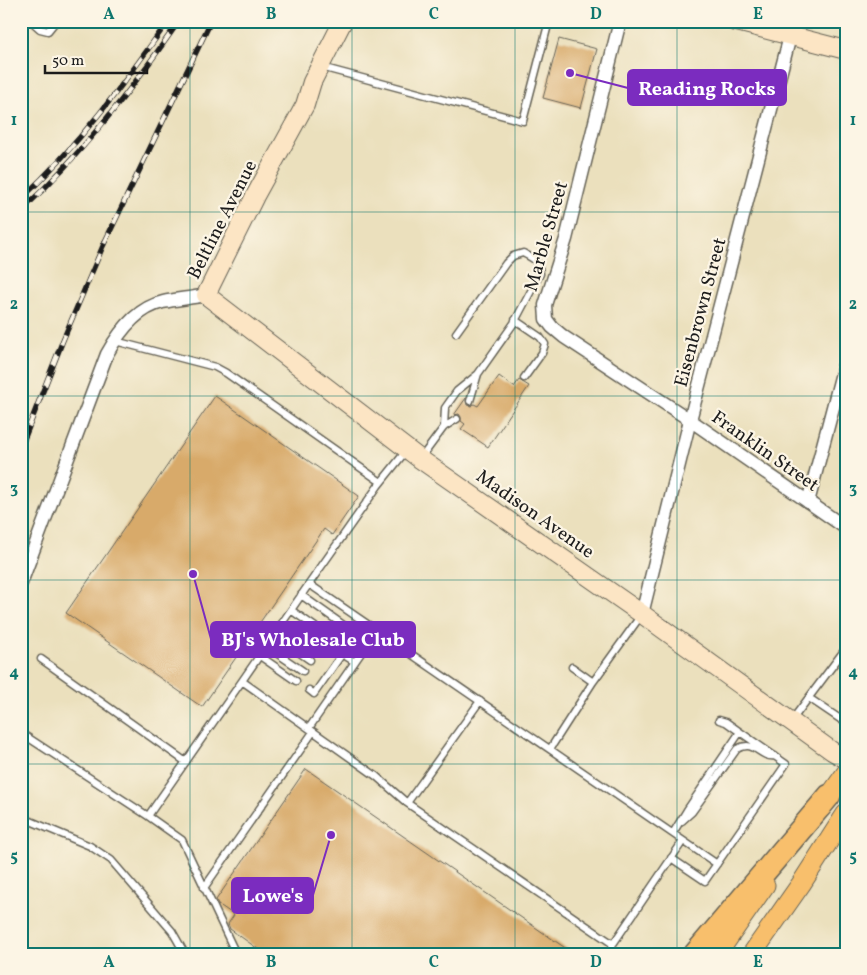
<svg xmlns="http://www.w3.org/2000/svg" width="867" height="975" viewBox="0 0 867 975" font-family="Vollkorn,serif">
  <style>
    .building { fill: #d8aa6b }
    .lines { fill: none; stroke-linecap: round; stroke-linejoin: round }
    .lane-casing { stroke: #646154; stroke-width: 9 }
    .street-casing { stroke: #646154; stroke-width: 15 }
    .secondary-casing { stroke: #646154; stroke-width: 20 }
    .primary-casing { stroke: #646154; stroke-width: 21 }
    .highway-casing { stroke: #646154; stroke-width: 25 }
    .lane { stroke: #fff; stroke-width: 6 }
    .street { stroke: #fff; stroke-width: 12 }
    .secondary { stroke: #fce5c4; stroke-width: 18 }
    .primary { stroke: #f8bf6c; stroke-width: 19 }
    .highway { stroke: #f8bf6c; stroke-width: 22 }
    .rail-casing { stroke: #1c1c1c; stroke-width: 5.5 }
    .rail { stroke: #fcf5e5; stroke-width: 4; stroke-dasharray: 11; stroke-linecap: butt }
    .grid { fill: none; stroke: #0f766e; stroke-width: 1; stroke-opacity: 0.55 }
    .labels { text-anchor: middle; stroke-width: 4.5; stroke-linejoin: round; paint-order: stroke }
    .street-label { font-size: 19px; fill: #1c1c1c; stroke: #fcf5e5 }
    .leader { fill: none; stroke: #7b2cbf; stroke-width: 2 }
    .callout-dot { fill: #7b2cbf; stroke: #fcf5e5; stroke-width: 2 }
    .callout { fill: #7b2cbf; stroke: #7b2cbf; stroke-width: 2 }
    .callout-label { font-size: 20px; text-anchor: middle; font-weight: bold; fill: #fff }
    .neatline { fill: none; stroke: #0f766e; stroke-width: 2 }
    .grid-label { font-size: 16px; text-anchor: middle; font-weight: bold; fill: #0f766e }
  </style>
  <rect width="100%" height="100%" fill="#fcf5e5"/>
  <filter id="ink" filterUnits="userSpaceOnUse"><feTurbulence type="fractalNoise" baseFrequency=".02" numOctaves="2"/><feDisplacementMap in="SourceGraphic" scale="10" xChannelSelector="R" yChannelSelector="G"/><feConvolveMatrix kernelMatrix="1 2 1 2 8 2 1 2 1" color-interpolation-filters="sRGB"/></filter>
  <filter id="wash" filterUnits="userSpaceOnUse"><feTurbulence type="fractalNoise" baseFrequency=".0096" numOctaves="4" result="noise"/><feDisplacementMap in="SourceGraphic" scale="20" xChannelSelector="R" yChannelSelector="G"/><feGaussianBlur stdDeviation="1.12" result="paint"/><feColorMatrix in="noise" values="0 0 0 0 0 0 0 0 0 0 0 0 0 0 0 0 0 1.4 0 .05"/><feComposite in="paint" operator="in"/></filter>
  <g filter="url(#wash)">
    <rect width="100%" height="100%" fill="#ebe0bd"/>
    <g id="blocks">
      <path class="building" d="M 559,39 L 597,49 L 581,108 L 543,98 Z
        M 499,376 L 514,387 L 519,380 L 529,386 L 488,447 L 461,429 L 465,424 L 461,421 L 461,417 L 459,414 L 454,415 L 466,398 L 467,405 L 471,406 L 474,404 L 478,406 Z
        M 215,396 L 359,496 L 332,535 L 324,529 L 202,707 L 66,613 Z
        M 306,769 L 574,954 L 265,954 L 230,929 L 228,924 L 234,915 L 218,904 L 216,900 Z"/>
    </g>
  </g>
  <g filter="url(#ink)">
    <use href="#blocks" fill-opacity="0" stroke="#646154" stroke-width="1"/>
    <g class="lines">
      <defs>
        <path id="lane" d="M 31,21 L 40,29 L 48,31 L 56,21
          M 321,67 L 523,121 L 549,21
          M 515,320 L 540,337 L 545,344 L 542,353 L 524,378
          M 115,341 L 215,367 L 226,373 L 381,482
          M 470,401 L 478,374
          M 444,427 L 445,408 L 457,391 L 478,374 L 514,323 L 540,274 C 539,260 534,259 523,253 L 513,256 L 506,263 L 456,333
          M 406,451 L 378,486 L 309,584 L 717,864
          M 421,458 L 444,427 L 457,419
          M 309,584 L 242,681 L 376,776 L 407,803 L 613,944 L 683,841
          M 301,595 L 356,634 L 314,694 L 309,690
          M 291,610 L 328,636
          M 281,625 L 318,650
          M 274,635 L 310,660
          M 266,646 L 303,671
          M 342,654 L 355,662
          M 260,656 L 296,681
          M 41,659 L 186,762
          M 572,667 L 593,682
          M 809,698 L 843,721 L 846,717
          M 719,720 L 726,722 L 740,732
          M 792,720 L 846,648
          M 309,728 L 377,630
          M 21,733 L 148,816 L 242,681
          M 550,749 L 593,682 L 642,614
          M 407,803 L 480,701
          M 148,816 L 182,840 L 236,954
          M 21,817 L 90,846 L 111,860 L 172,931 L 185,954
          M 682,821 L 692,812 L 737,749 C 756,739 758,758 775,756
          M 671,858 L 705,881 L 786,764 L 740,732 L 687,810 L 673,833
          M 204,888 L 313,732
          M 610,954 L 613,944"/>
        <path id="street" d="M 620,21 L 566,239 L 545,305 L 546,319 L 552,327 L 564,337 L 690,420 L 846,528
          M 808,502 L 846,358
          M 21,583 L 107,354 C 119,332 137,308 163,302 C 177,299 192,298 206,295
          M 642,614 L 690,420 L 794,21"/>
        <path id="secondary" d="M 343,21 L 312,82 L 305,105 L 255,196 L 206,295 L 420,459 L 642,614 L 832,751 L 846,759
          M 733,21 L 846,50"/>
        <path id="primary" d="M 821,808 L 846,773
          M 717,954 L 765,885
          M 752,954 L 801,884 L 846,814"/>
        <path id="highway" d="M 695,954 L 829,796"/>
      </defs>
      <use href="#lane" class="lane-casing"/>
      <use href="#street" class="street-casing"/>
      <use href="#secondary" class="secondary-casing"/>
      <use href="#primary" class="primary-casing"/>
      <use href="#highway" class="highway-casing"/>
      <use href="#lane" class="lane"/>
      <use href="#street" class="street"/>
      <use href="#secondary" class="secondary"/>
      <use href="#primary" class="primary"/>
      <use href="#highway" class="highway"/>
      <defs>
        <path id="rail" d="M 21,199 C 78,146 123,85 168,21
          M 21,211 C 82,154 132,89 179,21
          M 21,447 L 63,340 L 103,246 L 211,21"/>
      </defs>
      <use href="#rail" class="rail-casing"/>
      <use href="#rail" class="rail"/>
    </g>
  </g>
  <path class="grid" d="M 190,21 L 190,954M 352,21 L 352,954M 515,21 L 515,954M 677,21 L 677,954M 21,212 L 846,212M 21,396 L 846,396M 21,580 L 846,580M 21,764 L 846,764"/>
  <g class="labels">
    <g class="street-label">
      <text transform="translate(221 219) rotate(-63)" y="7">Beltline Avenue</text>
      <text transform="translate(545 236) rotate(-74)" y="7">Marble Street</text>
      <text transform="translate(699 312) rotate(-75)" y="7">Eisenbrown Street</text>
      <text transform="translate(766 450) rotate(35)" y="7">Franklin Street</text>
      <text transform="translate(536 513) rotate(35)" y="7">Madison Avenue</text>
    </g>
  </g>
  <path class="leader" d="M570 73L628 88M193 574L211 639M331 835L313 895"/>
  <g class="callout-dot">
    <circle cx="570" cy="73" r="5"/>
    <circle cx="193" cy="574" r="5"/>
    <circle cx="331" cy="835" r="5"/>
  </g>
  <g class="callout">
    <rect x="628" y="70" width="158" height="35" rx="5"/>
    <rect x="211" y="622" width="204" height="35" rx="5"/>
    <rect x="232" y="878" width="81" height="35" rx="5"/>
  </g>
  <g class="callout-label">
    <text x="707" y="95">Reading Rocks</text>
    <text x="313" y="646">BJ's Wholesale Club</text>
    <text x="273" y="902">Lowe's</text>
  </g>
  <rect width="867" height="975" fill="none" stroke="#fcf5e5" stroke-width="55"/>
  <path d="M45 65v8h102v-8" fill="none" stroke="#1c1c1c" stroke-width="2.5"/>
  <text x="52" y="65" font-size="15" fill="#1c1c1c" stroke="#fcf5e5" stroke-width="4" paint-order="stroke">50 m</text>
  <rect x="28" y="28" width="812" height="920" class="neatline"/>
  <g class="grid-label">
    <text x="109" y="19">A</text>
    <text x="271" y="19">B</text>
    <text x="434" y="19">C</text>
    <text x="596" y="19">D</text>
    <text x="758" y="19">E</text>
    <text x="14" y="125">1</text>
    <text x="853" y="125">1</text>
    <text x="14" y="309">2</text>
    <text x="853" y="309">2</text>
    <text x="14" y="493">3</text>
    <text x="853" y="493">3</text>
    <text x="14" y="677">4</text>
    <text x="853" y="677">4</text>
    <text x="14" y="861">5</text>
    <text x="853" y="861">5</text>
    <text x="109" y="967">A</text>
    <text x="271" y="967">B</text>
    <text x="434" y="967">C</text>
    <text x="596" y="967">D</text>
    <text x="758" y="967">E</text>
  </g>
</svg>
